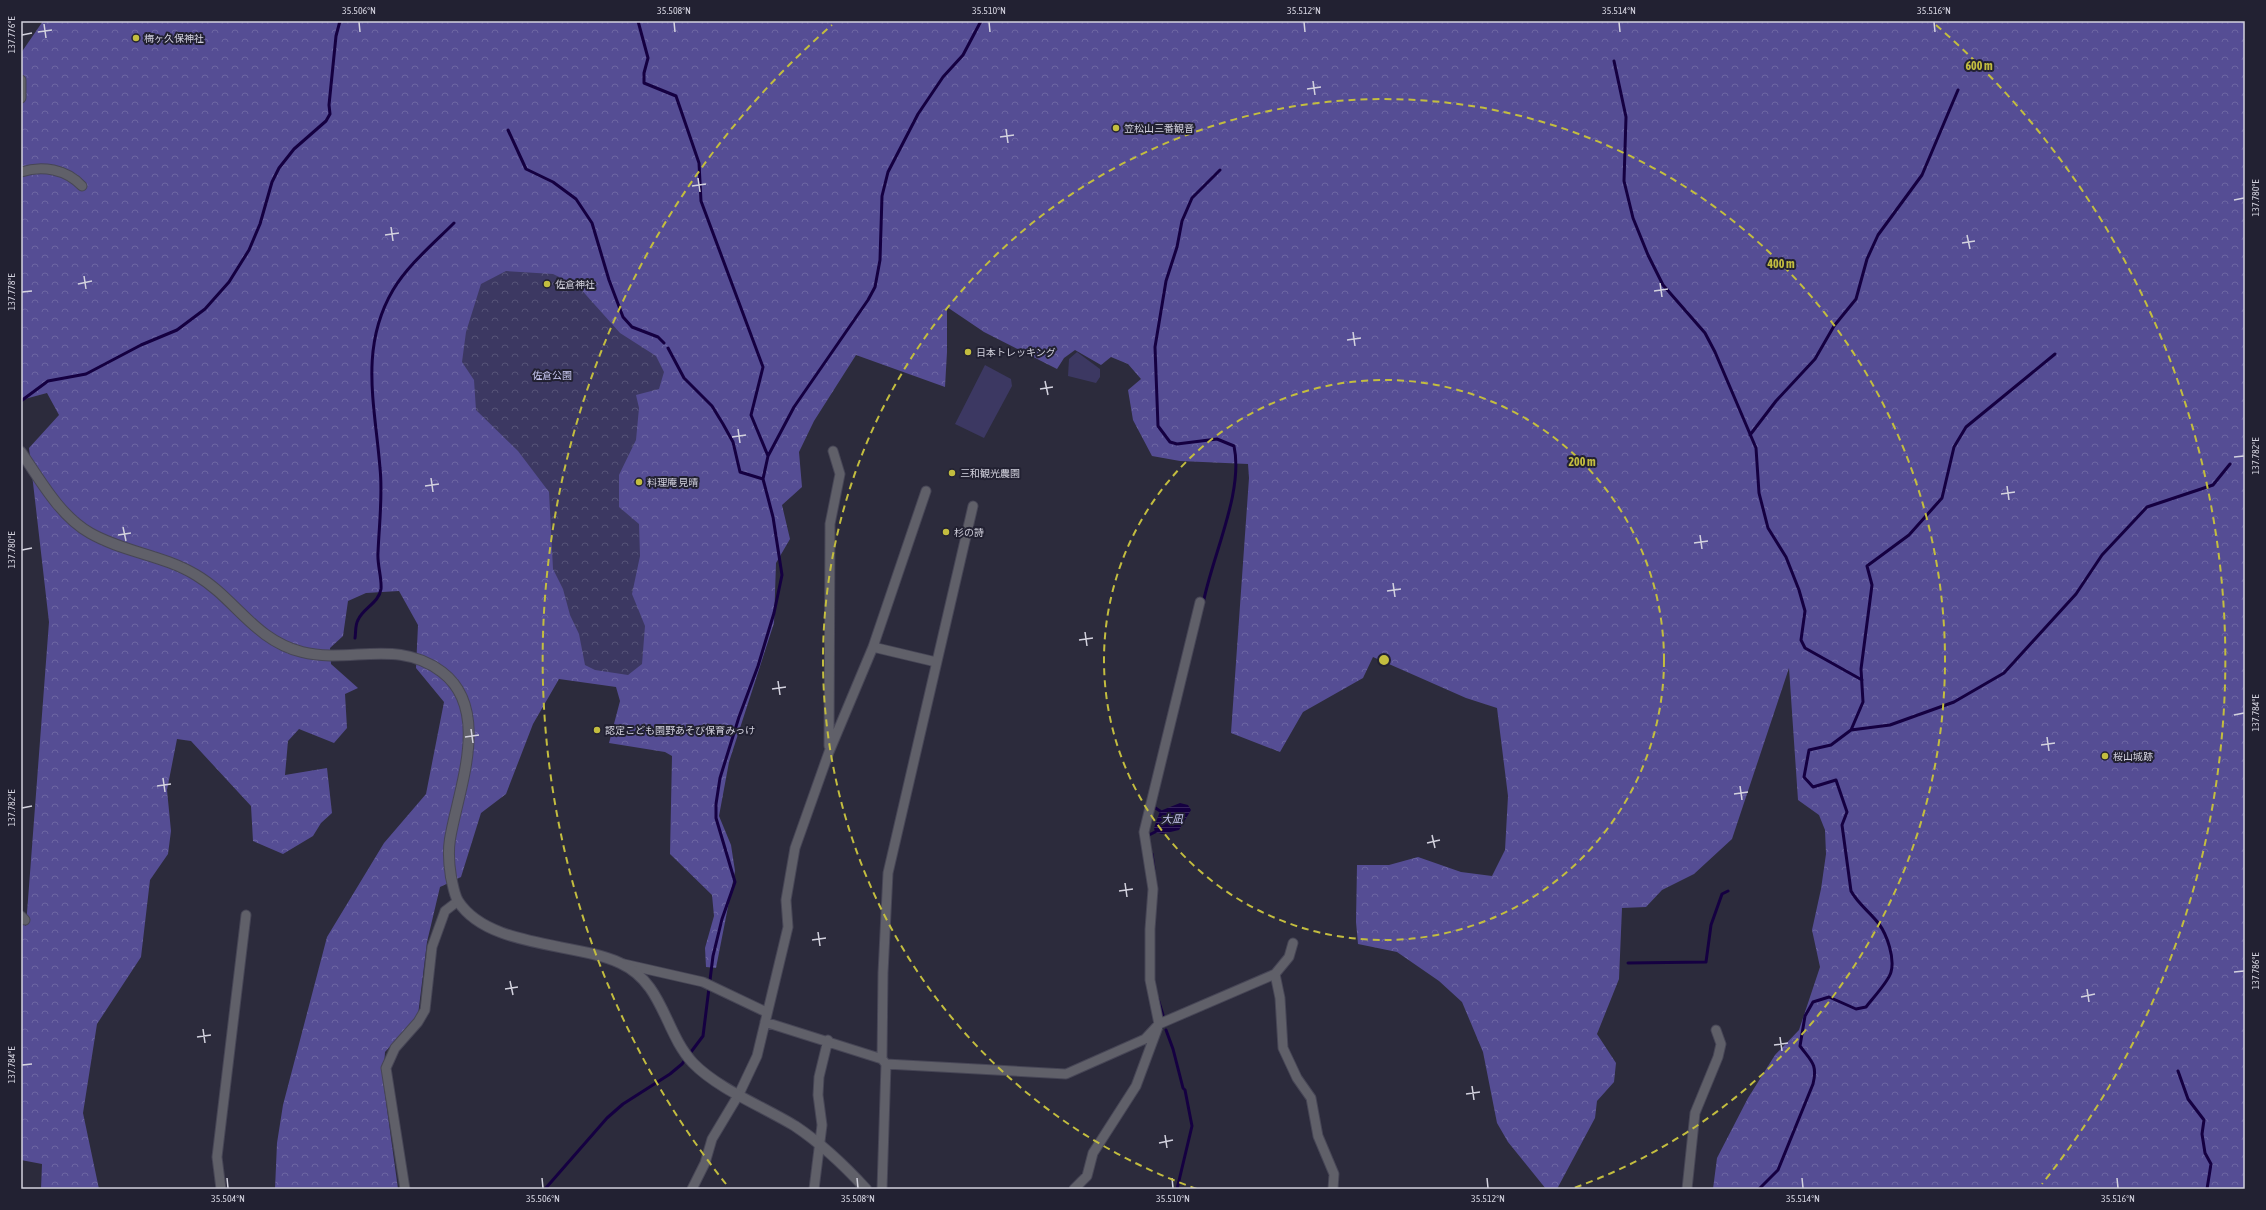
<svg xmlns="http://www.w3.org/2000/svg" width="2266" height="1210" viewBox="0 0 2266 1210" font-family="'Asap Condensed','Noto Sans JP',sans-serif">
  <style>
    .forest { fill: url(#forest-crowns) }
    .park { fill: url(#park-crowns) }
    .pitch { fill: #3c3862 }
    .water { fill: url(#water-rules) }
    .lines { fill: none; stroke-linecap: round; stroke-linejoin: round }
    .stream { stroke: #150041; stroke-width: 3 }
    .minor-casing { stroke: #474656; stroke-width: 11 }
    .tertiary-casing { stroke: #474656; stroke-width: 12 }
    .minor { stroke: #606069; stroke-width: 9 }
    .tertiary { stroke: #606069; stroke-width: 10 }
    .ticks { fill: none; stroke: #d3d2de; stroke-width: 1.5 }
    .ring { fill: none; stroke: #c3bd3f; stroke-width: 2; stroke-dasharray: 7 5 }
    .poi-dot { fill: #c3bd3f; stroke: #222132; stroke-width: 1.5 }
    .labels { text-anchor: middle; stroke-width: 4; stroke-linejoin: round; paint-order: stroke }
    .poi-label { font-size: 10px; fill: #d3d2de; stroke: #222132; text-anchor: start }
    .park-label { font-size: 10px; fill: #cccbf4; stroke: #222132 }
    .water-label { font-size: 11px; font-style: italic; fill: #c6c5ee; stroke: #222132 }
    .centre { fill: #c3bd3f; stroke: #222132; stroke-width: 2 }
    .ring-label { font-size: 12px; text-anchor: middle; font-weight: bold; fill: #c3bd3f; stroke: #222132; stroke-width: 4; stroke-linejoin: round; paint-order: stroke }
    .neatline { fill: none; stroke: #d3d2de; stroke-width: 1.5 }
    .ticks-label { font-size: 10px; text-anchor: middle; fill: #d3d2de }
  </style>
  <defs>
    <pattern id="forest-crowns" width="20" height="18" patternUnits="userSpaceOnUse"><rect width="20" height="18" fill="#554d94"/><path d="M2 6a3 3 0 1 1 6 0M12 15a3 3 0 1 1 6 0" fill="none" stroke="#6d66a3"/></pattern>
    <pattern id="park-crowns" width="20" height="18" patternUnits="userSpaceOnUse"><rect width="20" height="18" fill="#3c3862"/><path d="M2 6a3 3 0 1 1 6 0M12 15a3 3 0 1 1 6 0" fill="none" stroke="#575478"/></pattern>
    <pattern id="water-rules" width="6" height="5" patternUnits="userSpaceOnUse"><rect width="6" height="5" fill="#150041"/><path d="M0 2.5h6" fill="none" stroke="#36245c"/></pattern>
  </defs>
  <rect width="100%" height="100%" fill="#2c2b3c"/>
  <path class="forest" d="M 43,21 L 2245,21 L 2245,1189 L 1713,1189 L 1717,1158 L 1748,1098 L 1775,1055 L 1799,1030 L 1820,967 L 1812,930 L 1821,889 L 1826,854 L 1825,830 L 1819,815 L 1798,800 L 1789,668 L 1732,839 L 1694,874 L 1662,890 L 1646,907 L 1622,908 L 1619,979 L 1597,1034 L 1616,1063 L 1614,1082 L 1597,1101 L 1595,1118 L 1557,1189 L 1546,1189 L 1508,1142 L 1497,1123 L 1483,1052 L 1462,1002 L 1439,981 L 1397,952 L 1358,944 L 1356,922 L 1357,865 L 1389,865 L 1418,857 L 1461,872 L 1492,876 L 1505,850 L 1508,796 L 1497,708 L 1466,698 L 1373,657 L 1363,678 L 1303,712 L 1280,752 L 1231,733 L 1249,478 L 1248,464 L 1180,461 L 1152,456 L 1133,420 L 1128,390 L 1141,379 L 1128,364 L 1111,357 L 1101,365 L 1075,350 L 1064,358 L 1057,369 L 984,332 L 947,307 L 947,352 L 945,387 L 856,355 L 814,421 L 799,452 L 802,487 L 782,505 L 790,539 L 776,563 L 774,623 L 729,762 L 719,816 L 731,845 L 735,871 L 716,968 L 706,967 L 705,948 L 714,916 L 712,895 L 670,854 L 672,756 L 665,752 L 609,743 L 620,701 L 616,687 L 559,679 L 533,724 L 506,794 L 481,813 L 461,877 L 440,887 L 427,942 L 418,1015 L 385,1052 L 383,1080 L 398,1189 L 275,1189 L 277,1143 L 283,1105 L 327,937 L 384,843 L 426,794 L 444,702 L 416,668 L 418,625 L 399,591 L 366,593 L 348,601 L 343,636 L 330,648 L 331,664 L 358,688 L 345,694 L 347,728 L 334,743 L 299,729 L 288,741 L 285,775 L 327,768 L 332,813 L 321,823 L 313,836 L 283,854 L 253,841 L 251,806 L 191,741 L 177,739 L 167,790 L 171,831 L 168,854 L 150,880 L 141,957 L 97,1024 L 83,1113 L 99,1189 L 41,1189 L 42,1164 L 21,1160 L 21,921 L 26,926 L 49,622 L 29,448 L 59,415 L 47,393 L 21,400 L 21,53 Z"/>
  <path class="park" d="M 506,271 L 553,274 L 578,286 L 620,333 L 656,356 L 664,372 L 659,389 L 636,395 L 639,408 L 636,440 L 619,475 L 619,507 L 639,524 L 640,556 L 632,594 L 645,626 L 642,664 L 628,675 L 595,670 L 585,665 L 579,634 L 570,615 L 563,589 L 553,569 L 549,492 L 518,451 L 476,410 L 474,380 L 462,362 L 466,332 L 481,284 Z"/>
  <path class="pitch" d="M 1077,352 L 1100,369 L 1100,377 L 1096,383 L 1068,376 L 1069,359 Z
    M 985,365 L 1011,379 L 1012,386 L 984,438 L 955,424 Z"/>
  <path class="water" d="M 1180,803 L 1188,805 L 1191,810 L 1179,830 L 1162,834 L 1155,832 L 1154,828 L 1160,811 Z"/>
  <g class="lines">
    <path class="stream" d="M 638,21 L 648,58 L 644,73 L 644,83 L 676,96 L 699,163 L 701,201 L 763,367 L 751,415 L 768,456
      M 1614,61 L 1626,117 L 1624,181 L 1633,218 L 1648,255 L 1663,285 L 1705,333 L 1715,352 L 1756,448 L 1759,493 L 1768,528 L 1786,557 L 1799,590 L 1805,611 L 1801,640 L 1805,648 L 1862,680
      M 508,130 L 526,169 L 553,182 L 576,199 L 592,223 L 609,280 L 623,317 L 632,327 L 658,337 L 664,343
      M 668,348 L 684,378 L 712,406 L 723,424 L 733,442 L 740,472 L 763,479
      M 21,401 L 48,381 L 86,374 L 141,345 L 177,330 L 205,309 L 229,282 L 249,250 L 260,224 L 272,182 L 279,168 L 294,149 L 326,121 L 330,114 L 329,105 L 336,36 L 340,21
      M 1750,435 L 1776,401 L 1815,359 L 1834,326 L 1856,299 L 1867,259 L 1878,235 L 1922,175 L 1958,90
      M 1203,604 C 1212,556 1244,492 1234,446 L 1217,439 L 1177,444 L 1170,442 L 1158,426 L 1155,347 L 1166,281 L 1177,247 L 1182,221 L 1192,198 L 1220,170
      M 355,638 C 356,632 355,625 358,620 C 363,608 379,603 381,589 C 382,578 377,564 378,553 C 379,525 383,496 380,468 C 375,405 359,348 393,290 C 408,265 433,244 454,223
      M 1851,730 L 1890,725 L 1954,702 L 2004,673 L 2076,594 L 2102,555 L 2147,507 L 2213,485 L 2230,464
      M 1154,807 L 1160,811
      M 1149,835 L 1155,832
      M 1152,854 L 1154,869
      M 1628,963 L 1706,962 L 1711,925 L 1722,894 L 1728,891
      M 1158,999 L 1163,1015
      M 1166,1030 L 1173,1049 L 1183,1088 L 1185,1090 L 1192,1126 L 1177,1189
      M 2178,1071 L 2188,1099 L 2204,1120 L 2202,1134 L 2205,1153 L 2211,1164 L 2207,1189
      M 545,1189 L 607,1118 L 623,1104 L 670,1074 L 682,1064 L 703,1036 L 713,956 L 722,919 L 735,882 L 716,818 L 716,804 L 720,778 L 739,717 L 758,666 L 774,613 L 782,575 L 773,517 L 763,479 L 768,456 L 794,407 L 868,300 L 875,287 L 880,260 L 882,196 L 888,172 L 918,114 L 943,77 L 963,55 L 981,21
      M 1759,1189 L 1778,1170 L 1813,1084 C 1818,1064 1811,1061 1800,1046 L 1805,1016 L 1813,1002 L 1829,997 L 1856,1009 L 1866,1007 C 1872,999 1889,981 1891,972 C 1895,958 1887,935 1879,924 C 1870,912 1858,904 1851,891 L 1842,825 L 1847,812 L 1836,780 L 1813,787 L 1804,777 L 1809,750 L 1831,745 L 1851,730 L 1863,702 L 1861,669 L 1872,585 L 1867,566 L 1909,535 L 1942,498 L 1954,447 L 1966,427 L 2055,354"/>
    <defs>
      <path id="minor" d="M 21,80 L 21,98
        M 21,172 C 42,165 66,169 82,186
        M 873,647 L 936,662
        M 829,746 L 830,524 L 840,474 L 833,451
        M 21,916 L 25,920
        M 624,964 L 703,982 L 766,1012
        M 1275,974 L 1280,998 L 1283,1048 L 1297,1078 L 1311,1098 L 1318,1136 L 1334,1174 L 1333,1189
        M 765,1022 L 882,1059 L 886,1064 L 882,1189
        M 882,1059 L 883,973 L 888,873 L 973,506
        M 886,1064 L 1066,1074 L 1145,1039 L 1159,1024 L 1275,974 L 1289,957 L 1293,943
        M 221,1189 L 217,1157 L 246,915
        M 405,1189 L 386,1068 L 395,1048 L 418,1022 L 425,1010 L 432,947 L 445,911 L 458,901
        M 692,1189 L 705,1163 L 712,1139 L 739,1094 L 757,1056 L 788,927 L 786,900 L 795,848 L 829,752 L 873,647 L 926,491
        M 814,1189 L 822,1125 L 818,1095 L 819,1077 L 828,1040
        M 1074,1189 L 1087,1176 L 1093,1153 L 1136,1086 L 1159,1024 L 1150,980 L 1150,929 L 1153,889 L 1144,832 L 1200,602
        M 1687,1189 L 1695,1113 L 1718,1057 L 1721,1044 L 1716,1030"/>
      <path id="tertiary" d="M 21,452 C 40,480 60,516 90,533 C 123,552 163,555 196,575 C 235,598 254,640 302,652 C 350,664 398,638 442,672 C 492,710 458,790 450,839 C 448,852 449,865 451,877 C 453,885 454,894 458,901 C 488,948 575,942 620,963 C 664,983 664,1032 693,1063 C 718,1089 764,1107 795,1126 C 822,1144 844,1165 866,1189"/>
    </defs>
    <use href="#minor" class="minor-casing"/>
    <use href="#tertiary" class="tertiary-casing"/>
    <use href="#minor" class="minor"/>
    <use href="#tertiary" class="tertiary"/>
  </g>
  <path class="ticks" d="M 359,22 L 360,32M 674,22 L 675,32M 989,22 L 990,32M 1304,22 L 1305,32M 1619,22 L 1620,32M 1934,22 L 1935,32M 44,24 L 46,38M 38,32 L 52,30M 22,35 L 32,33M 1313,81 L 1315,95M 1307,89 L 1321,87M 1006,129 L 1008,143M 1000,137 L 1014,135M 698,178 L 700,192M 692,186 L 706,184M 2234,200 L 2244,198M 391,227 L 393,241M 385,235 L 399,233M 1967,235 L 1970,249M 1962,243 L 1975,241M 84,276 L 86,289M 1660,283 L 1662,297M 78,284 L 92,281M 1654,291 L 1668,289M 22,292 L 32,291M 1353,332 L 1355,346M 1347,340 L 1361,338M 1045,381 L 1048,395M 1040,389 L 1053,387M 738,429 L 740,443M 732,437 L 746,435M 2234,457 L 2244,456M 431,478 L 433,492M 425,486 L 439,484M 2007,486 L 2009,500M 2001,494 L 2015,492M 123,527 L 126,541M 118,535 L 131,533M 1700,535 L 1702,549M 1694,543 L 1708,541M 22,550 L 32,548M 1393,583 L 1395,597M 1387,591 L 1401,589M 1085,632 L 1087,646M 1079,640 L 1093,638M 778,681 L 780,695M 772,689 L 786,687M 2234,715 L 2244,713M 471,729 L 473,743M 465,737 L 479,735M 2047,737 L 2049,751M 2041,745 L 2055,743M 163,778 L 165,792M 157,786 L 171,784M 1740,786 L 1742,800M 1734,794 L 1748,792M 22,808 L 32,806M 1432,835 L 1435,848M 1427,843 L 1440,840M 1125,883 L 1127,897M 1119,891 L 1133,889M 818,932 L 820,946M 812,940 L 826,938M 2234,972 L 2244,971M 510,981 L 513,995M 505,989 L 518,987M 2087,989 L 2089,1002M 2081,997 L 2095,994M 203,1029 L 205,1043M 197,1037 L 211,1035M 1780,1037 L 1782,1051M 1774,1045 L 1788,1043M 22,1065 L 32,1064M 1472,1086 L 1474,1100M 1466,1094 L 1480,1092M 1165,1135 L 1167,1148M 1159,1143 L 1173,1140M 227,1178 L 228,1188M 542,1178 L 543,1188M 857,1178 L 858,1188M 1172,1178 L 1173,1188M 1487,1178 L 1488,1188M 1802,1178 L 1803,1188M 2117,1178 L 2118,1188"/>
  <g class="ring">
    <circle cx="1384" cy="660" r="280"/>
    <path d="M1197 1189A561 561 0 1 1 1571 1189"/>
    <path d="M726 1184A841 841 0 0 1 832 25M1936 25A841 841 0 0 1 2042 1184"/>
  </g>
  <g class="poi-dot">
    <circle cx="136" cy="38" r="4"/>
    <circle cx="1116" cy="128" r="4"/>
    <circle cx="547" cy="284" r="4"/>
    <circle cx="968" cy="352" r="4"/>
    <circle cx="952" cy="473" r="4"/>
    <circle cx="639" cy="482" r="4"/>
    <circle cx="946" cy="532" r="4"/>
    <circle cx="597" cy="730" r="4"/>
    <circle cx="2105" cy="756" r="4"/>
  </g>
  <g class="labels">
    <g class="poi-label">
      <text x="144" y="42">梅ヶ久保神社</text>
      <text x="1124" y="132">笠松山三番観音</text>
      <text x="555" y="288">佐倉神社</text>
      <text x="976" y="356">日本トレッキング</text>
      <text x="960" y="477">三和観光農園</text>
      <text x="647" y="486">料理庵 見晴</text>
      <text x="954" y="536">杉の詩</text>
      <text x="605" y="734">認定こども園野あそび保育みっけ</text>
      <text x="2113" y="760">桜山城跡</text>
    </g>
    <g class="park-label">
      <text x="552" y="379">佐倉公園</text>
    </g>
    <g class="water-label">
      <text x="1172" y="823">大凪</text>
    </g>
  </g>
  <circle cx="1384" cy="660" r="6" class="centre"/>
  <g class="ring-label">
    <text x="1979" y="70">600 m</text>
    <text x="1781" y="268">400 m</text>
    <text x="1582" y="466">200 m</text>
  </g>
  <rect width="2266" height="1210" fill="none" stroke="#222132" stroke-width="44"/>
  <rect x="22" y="22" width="2222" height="1166" class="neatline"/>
  <g class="ticks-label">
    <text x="359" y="14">35.506°N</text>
    <text x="674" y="14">35.508°N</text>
    <text x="989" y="14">35.510°N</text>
    <text x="1304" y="14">35.512°N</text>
    <text x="1619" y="14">35.514°N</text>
    <text x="1934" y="14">35.516°N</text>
    <text transform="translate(11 35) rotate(-90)" y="4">137.776°E</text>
    <text transform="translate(2255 198) rotate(-90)" y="4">137.780°E</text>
    <text transform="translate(11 292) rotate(-90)" y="4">137.778°E</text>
    <text transform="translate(2255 456) rotate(-90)" y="4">137.782°E</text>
    <text transform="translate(11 550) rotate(-90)" y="4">137.780°E</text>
    <text transform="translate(2255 713) rotate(-90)" y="4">137.784°E</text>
    <text transform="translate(11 808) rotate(-90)" y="4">137.782°E</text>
    <text transform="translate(2255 971) rotate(-90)" y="4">137.786°E</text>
    <text transform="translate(11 1065) rotate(-90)" y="4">137.784°E</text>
    <text x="228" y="1202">35.504°N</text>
    <text x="543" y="1202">35.506°N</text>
    <text x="858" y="1202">35.508°N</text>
    <text x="1173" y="1202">35.510°N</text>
    <text x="1488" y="1202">35.512°N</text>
    <text x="1803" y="1202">35.514°N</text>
    <text x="2118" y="1202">35.516°N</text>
  </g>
</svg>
